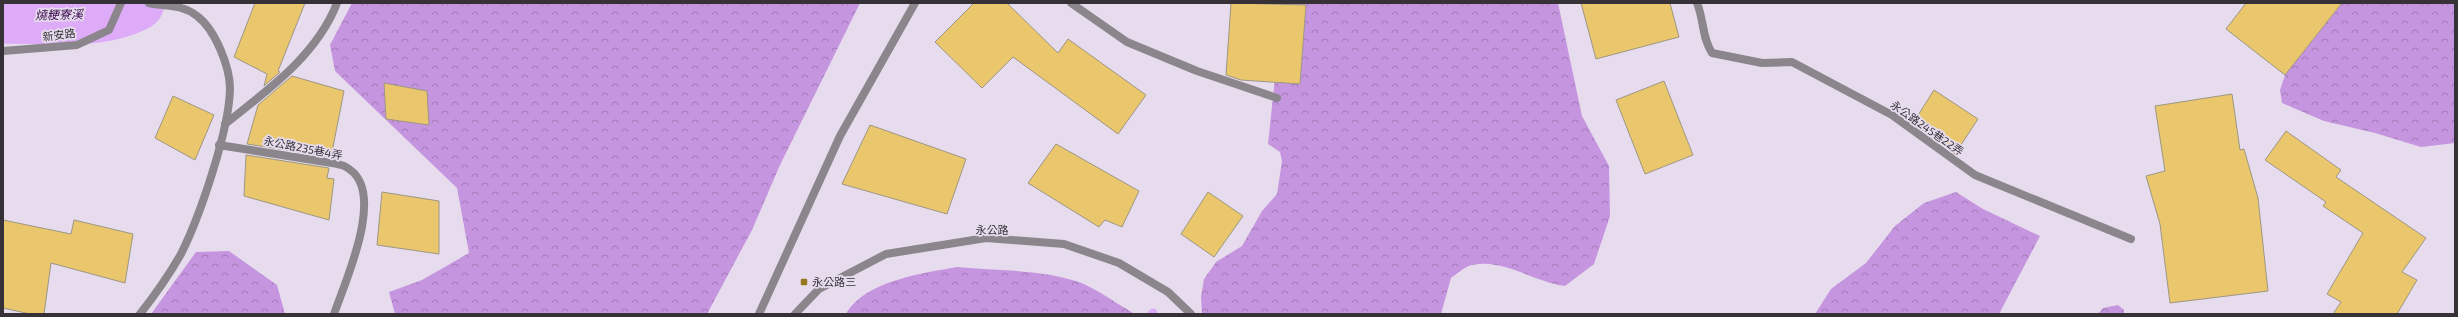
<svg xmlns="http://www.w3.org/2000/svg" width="2458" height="317" viewBox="0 0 2458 317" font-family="'Exo 2','Noto Sans TC',sans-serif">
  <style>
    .forest { fill: url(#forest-crowns) }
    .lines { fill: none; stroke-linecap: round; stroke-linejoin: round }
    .stream { stroke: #ddabf7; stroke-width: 9 }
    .river { stroke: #ddabf7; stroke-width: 55 }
    .building { fill: #eac76d; stroke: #9d9685 }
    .service { stroke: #8a868c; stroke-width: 8 }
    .minor { stroke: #8a868c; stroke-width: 8 }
    .poi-dot { fill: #967820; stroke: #e7dced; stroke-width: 1.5 }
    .labels { text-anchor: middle; stroke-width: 3.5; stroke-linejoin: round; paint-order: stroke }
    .street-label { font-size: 11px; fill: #353137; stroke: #e7dced }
    .poi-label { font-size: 11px; fill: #353137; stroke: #e7dced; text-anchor: start }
    .water-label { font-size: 12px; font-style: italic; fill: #3e0f51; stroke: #e7dced }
  </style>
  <defs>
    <pattern id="forest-crowns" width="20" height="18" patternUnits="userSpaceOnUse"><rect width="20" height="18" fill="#c695df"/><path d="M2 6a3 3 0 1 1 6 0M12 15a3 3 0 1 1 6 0" fill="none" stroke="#a27ab6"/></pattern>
  </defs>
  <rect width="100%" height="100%" fill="#e7dced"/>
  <path class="forest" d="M 3,3 L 31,3 L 31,9 L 3,13 Z
    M 352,3 L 860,3 L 780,165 L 752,230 L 707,314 L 395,314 L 389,292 L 422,280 L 469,253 L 457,188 L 335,71 L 330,45 Z
    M 1283,3 L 1558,3 L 1582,116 L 1609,166 L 1610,216 L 1594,264 L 1565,286 C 1534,282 1503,258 1472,265 C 1465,266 1457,274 1451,278 L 1441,314 L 1202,314 L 1201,297 L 1204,279 L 1216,262 L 1242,246 L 1262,211 L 1277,194 L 1282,161 L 1280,152 L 1268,144 Z
    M 2342,3 L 2455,3 L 2455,143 L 2421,147 L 2375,133 L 2324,121 L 2282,103 L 2280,90 L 2285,75 Z
    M 1956,192 L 1983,209 L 2040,236 L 1999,314 L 1815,314 L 1831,289 L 1866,263 L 1895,226 L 1924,203 Z
    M 229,251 L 277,285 L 285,314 L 151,314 L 196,252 Z
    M 957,267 C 998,271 1040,269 1079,282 C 1097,289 1116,303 1133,313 L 846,314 C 864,281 923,273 957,267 Z
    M 2118,305 L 2124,310 L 2124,314 L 2098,314 L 2103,308 Z"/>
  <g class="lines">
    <path class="stream" d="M 1152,314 L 1153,313"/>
    <path class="river" d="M 3,16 C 44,16 100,23 137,3"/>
  </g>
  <path class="building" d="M 255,3 L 305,3 L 278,71 L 280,72 L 264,86 L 267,74 L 234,57 Z
    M 974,3 L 1007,3 L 1058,53 L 1068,39 L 1146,95 L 1118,134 L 1013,57 L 982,88 L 935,42 Z
    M 1231,3 L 1306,5 L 1300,84 L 1241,80 L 1226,75 Z
    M 1581,3 L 1670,3 L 1679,37 L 1596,59 Z
    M 2246,3 L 2342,3 L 2285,75 L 2226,29 Z
    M 292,76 L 344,91 L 331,157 L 247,144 L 258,105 Z
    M 1664,81 L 1693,155 L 1645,174 L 1616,100 Z
    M 384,83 L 427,91 L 429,125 L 386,119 Z
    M 1934,90 L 1978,119 L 1955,154 L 1913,123 Z
    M 2232,94 L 2240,150 L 2244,149 L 2258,198 L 2268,291 L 2170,303 L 2160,224 L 2146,176 L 2165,171 L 2155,106 Z
    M 173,96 L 214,115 L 195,160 L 155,138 Z
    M 870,125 L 966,159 L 947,214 L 842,184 Z
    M 2286,131 L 2341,170 L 2336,177 L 2426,238 L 2402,272 L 2417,280 L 2397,314 L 2333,314 L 2341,302 L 2327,294 L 2363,233 L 2323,206 L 2326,202 L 2265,160 Z
    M 1056,144 L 1139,191 L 1122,227 L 1105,220 L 1099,227 L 1028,183 Z
    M 246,155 L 329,168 L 327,178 L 334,179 L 329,220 L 244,196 Z
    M 382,192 L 439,201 L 439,254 L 377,245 Z
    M 1208,192 L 1243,216 L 1214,257 L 1181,234 Z
    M 3,220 L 71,234 L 74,220 L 133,234 L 125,283 L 51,263 L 44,314 L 30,314 L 3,308 Z"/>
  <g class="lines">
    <path class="service" d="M 1071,3 L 1127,42 L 1197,71 L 1277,98
      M 1697,3 C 1704,20 1702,38 1712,53 L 1762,63 L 1792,62 L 1892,115 L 1975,175 L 2131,239
      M 225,124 C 268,90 317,55 337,3
      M 219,145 L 332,163 C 337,164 345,165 349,169 C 386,193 345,282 334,314
      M 140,314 C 155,295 169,275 181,254 C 200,216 229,131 230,89 C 230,67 215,29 197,16 C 182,4 167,7 149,3
      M 759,314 L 840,136 L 915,3
      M 795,314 L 819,289 L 886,254 L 986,238 L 1064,244 L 1119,263 L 1168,292 L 1191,314"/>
    <path class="minor" d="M 3,51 L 77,45 L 109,30 L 121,3"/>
  </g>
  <rect class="poi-dot" x="800" y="278" width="8" height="8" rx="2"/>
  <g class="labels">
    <g class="street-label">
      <text transform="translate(59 35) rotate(-7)" y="4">新安路</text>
      <text transform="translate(1927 128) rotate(35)" y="4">永公路245巷22弄</text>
      <text transform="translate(303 148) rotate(11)" y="4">永公路235巷4弄</text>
      <text x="992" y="234">永公路</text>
    </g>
    <g class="poi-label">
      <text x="812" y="286">永公路三</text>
    </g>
    <g class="water-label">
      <text transform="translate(59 15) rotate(-1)" y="4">燒粳寮溪</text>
    </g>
  </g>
  <rect width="2458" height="317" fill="none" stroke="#353137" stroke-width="8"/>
</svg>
